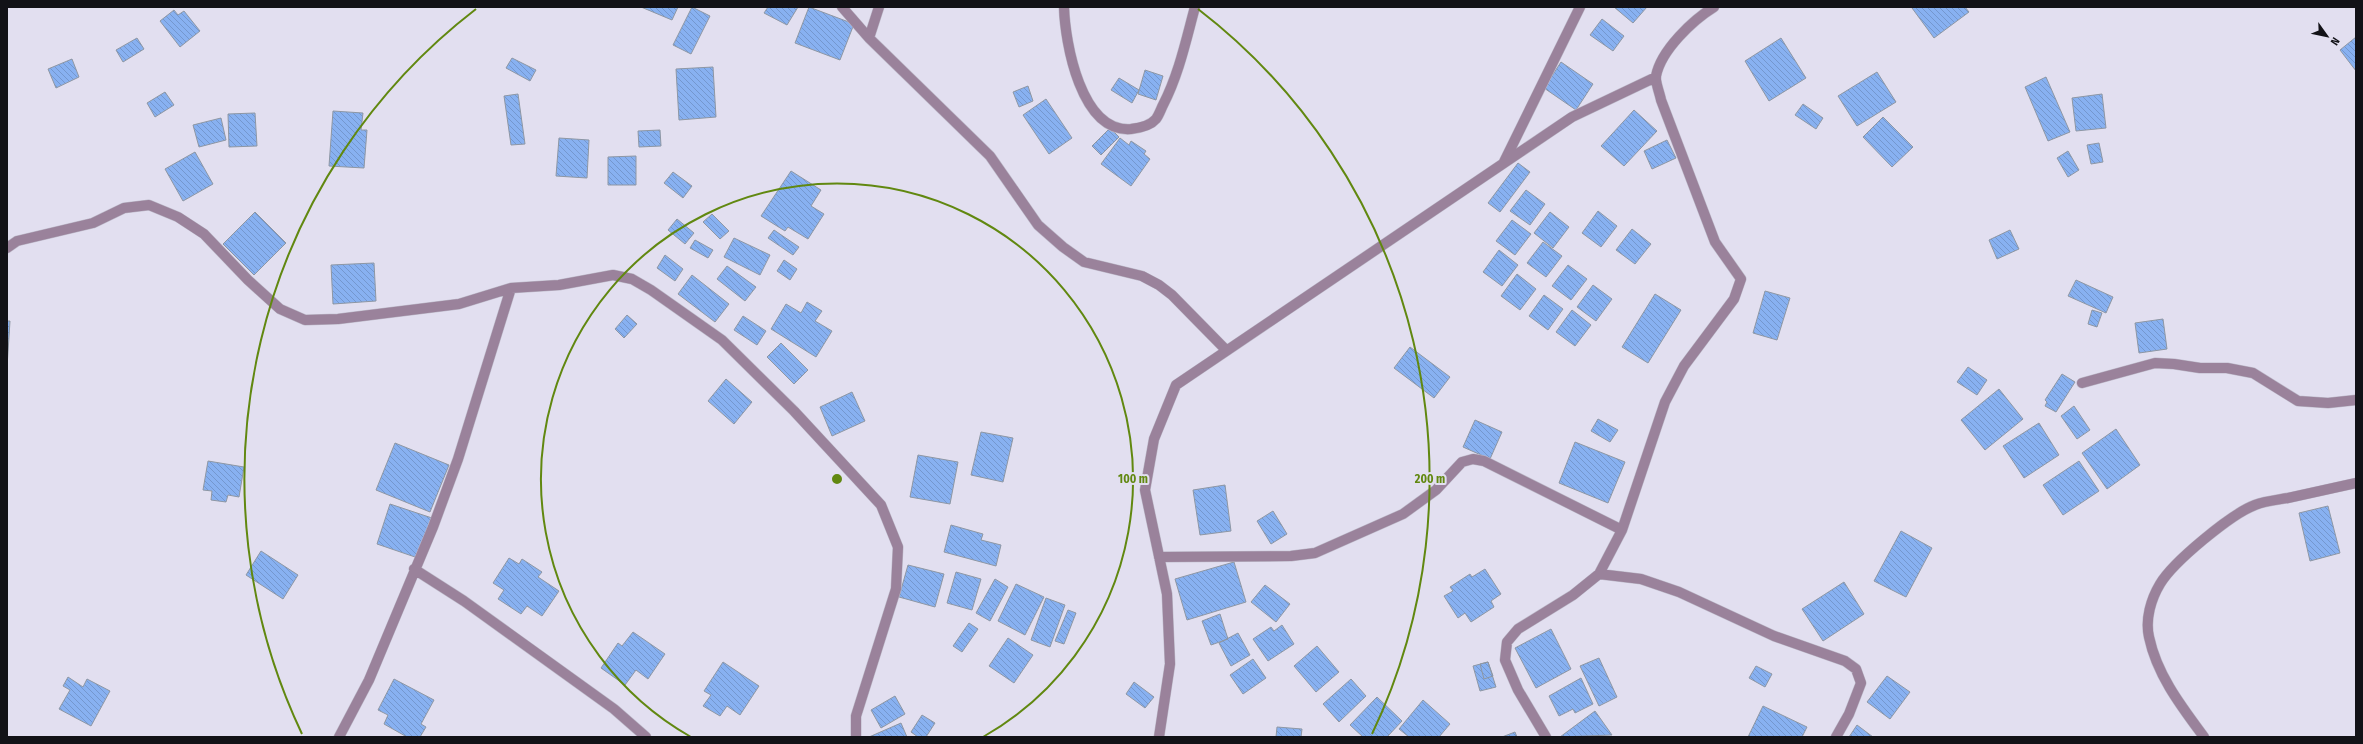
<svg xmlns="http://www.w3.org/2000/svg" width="2363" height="744" viewBox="0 0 2363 744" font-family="'Fira Sans Condensed',sans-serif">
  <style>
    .building { fill: url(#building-back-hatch); stroke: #8e97a4 }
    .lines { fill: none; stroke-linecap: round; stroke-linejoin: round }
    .minor-casing { stroke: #bdbac9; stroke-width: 11 }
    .minor { stroke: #9a829b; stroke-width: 10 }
    .ring { fill: none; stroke: #618810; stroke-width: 2 }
    .centre { fill: #618810; stroke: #e2dff0; stroke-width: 2 }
    .ring-label { font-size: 12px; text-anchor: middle; font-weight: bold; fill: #618810; stroke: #e2dff0; stroke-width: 4; stroke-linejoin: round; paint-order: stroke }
  </style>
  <defs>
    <pattern id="building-back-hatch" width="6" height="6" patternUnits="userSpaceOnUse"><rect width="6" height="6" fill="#88b1f1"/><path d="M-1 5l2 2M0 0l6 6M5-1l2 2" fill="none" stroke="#7497ce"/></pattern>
  </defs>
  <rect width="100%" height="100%" fill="#e2dff0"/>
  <path class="building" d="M 641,7 L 678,7 L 672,20 Z
    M 692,7 L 710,16 L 691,54 L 673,45 Z
    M 768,7 L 798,7 L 787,25 L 764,13 Z
    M 809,7 L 854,24 L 840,60 L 795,43 Z
    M 1614,7 L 1647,7 L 1633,23 Z
    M 1914,7 L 1965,7 L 1969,12 L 1934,38 L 1912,8 Z
    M 174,10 L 178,15 L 184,11 L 200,31 L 180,47 L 160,21 Z
    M 1602,19 L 1624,36 L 1613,51 L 1590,35 Z
    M 2356,37 L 2356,71 L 2340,50 Z
    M 137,38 L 144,49 L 123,62 L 116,50 Z
    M 1781,38 L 1806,78 L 1769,101 L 1745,61 Z
    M 512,58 L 536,70 L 530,81 L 506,68 Z
    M 72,59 L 79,77 L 56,88 L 48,69 Z
    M 1561,62 L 1593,84 L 1576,110 L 1544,88 Z
    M 713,67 L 716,117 L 679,120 L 676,69 Z
    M 1145,70 L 1163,76 L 1156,100 L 1138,94 Z
    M 1877,72 L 1896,102 L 1857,126 L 1838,96 Z
    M 2046,77 L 2070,132 L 2048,141 L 2025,87 Z
    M 1119,78 L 1139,90 L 1132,103 L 1111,90 Z
    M 1028,86 L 1033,101 L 1019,107 L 1013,92 Z
    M 165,92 L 174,105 L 155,117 L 147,103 Z
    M 518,94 L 525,144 L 511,145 L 504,96 Z
    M 2102,94 L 2106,128 L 2076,131 L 2072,98 Z
    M 1046,99 L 1072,138 L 1049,154 L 1023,115 Z
    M 1803,104 L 1823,118 L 1816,129 L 1795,115 Z
    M 1634,110 L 1657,131 L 1624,166 L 1601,146 Z
    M 333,111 L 363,113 L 361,130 L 367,130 L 364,168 L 329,166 Z
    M 255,113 L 257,146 L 229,147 L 228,114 Z
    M 1883,117 L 1913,147 L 1892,167 L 1863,137 Z
    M 221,118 L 226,140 L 199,147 L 193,125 Z
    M 1110,128 L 1119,137 L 1101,155 L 1092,146 Z
    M 660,130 L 661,146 L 639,147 L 638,131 Z
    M 559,138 L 589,140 L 587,178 L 556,176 Z
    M 1120,138 L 1129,145 L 1131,141 L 1146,151 L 1144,154 L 1150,159 L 1131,186 L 1101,164 Z
    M 1667,140 L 1676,158 L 1652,169 L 1644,151 Z
    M 2099,143 L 2103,162 L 2091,164 L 2087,145 Z
    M 2068,151 L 2079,170 L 2068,177 L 2057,158 Z
    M 195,152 L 213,184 L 183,201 L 165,169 Z
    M 636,156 L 636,185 L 608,185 L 608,157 Z
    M 1518,163 L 1530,172 L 1500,212 L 1488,203 Z
    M 791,171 L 821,190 L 811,206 L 824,214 L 808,239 L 788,227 L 785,231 L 761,216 Z
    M 673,172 L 692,186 L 683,198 L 664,183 Z
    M 1526,190 L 1545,204 L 1530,225 L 1510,211 Z
    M 1598,211 L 1617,226 L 1601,247 L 1582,233 Z
    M 255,212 L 286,243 L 254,275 L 223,244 Z
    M 1550,212 L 1569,227 L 1553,248 L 1534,233 Z
    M 712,214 L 729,231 L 720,239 L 703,222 Z
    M 677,219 L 694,233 L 685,244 L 668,230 Z
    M 1512,220 L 1531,234 L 1515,255 L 1496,241 Z
    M 1632,229 L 1651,244 L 1635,264 L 1616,250 Z
    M 774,230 L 799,247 L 793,255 L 768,238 Z
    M 2010,230 L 2019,249 L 1997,259 L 1989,240 Z
    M 734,238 L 770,255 L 760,275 L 724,257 Z
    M 695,240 L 713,250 L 708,258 L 690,248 Z
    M 1543,242 L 1562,256 L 1546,277 L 1527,263 Z
    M 1499,250 L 1518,265 L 1502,286 L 1483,272 Z
    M 665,255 L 683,269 L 675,281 L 657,268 Z
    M 784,260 L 797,269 L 790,280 L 777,271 Z
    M 374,263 L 376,301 L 333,304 L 331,265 Z
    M 1568,265 L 1587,279 L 1571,300 L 1552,286 Z
    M 727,266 L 756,287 L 745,301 L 717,279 Z
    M 1517,274 L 1536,289 L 1520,310 L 1501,296 Z
    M 692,275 L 729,304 L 715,322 L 678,294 Z
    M 2076,280 L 2113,297 L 2106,313 L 2068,296 Z
    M 1593,285 L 1612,299 L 1596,321 L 1577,307 Z
    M 1765,291 L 1790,298 L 1777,340 L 1753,333 Z
    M 1655,294 L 1681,310 L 1648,363 L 1622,347 Z
    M 1544,295 L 1563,309 L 1548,330 L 1529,316 Z
    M 807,302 L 822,311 L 815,321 L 832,331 L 816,357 L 771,329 L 786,304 L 801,313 Z
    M 1572,310 L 1591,325 L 1575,346 L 1556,332 Z
    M 2092,310 L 2102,313 L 2097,327 L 2088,324 Z
    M 627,315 L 637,324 L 624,338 L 615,329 Z
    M 743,316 L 766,331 L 757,345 L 734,330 Z
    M 2163,319 L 2167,349 L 2139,353 L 2135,323 Z
    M 7,321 L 10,321 L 7,367 Z
    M 781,343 L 808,370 L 794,384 L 767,357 Z
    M 1410,347 L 1450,377 L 1434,398 L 1394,368 Z
    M 1968,367 L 1987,380 L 1977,395 L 1957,382 Z
    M 2062,374 L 2075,382 L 2056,412 L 2045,406 L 2047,402 L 2045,400 Z
    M 726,379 L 752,402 L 734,424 L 708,401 Z
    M 1999,389 L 2023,419 L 1985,450 L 1961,420 Z
    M 852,392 L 865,421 L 832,436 L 820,407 Z
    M 2074,406 L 2090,430 L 2077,439 L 2061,416 Z
    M 1598,419 L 1618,430 L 1610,442 L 1591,431 Z
    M 1475,420 L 1502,432 L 1490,459 L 1463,447 Z
    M 2039,423 L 2059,455 L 2024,478 L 2003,446 Z
    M 2116,429 L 2140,465 L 2107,489 L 2082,453 Z
    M 981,432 L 1013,438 L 1003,482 L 971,475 Z
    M 1575,442 L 1625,462 L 1608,503 L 1559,483 Z
    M 395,443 L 449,465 L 430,512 L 376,490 Z
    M 918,455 L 958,462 L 950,504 L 910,497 Z
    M 208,461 L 244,467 L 239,497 L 228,495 L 226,502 L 211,500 L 212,491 L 203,490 Z
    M 2079,461 L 2099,491 L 2063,515 L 2043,485 Z
    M 1225,485 L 1231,531 L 1200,535 L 1193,490 Z
    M 390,504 L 432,518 L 418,558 L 377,544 Z
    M 2328,506 L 2340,553 L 2310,561 L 2299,513 Z
    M 1273,511 L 1287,534 L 1271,544 L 1257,521 Z
    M 951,525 L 983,534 L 981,540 L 1001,545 L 996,566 L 944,552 Z
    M 1901,531 L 1932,548 L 1906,597 L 1874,581 Z
    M 261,551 L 298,575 L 283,599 L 246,575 Z
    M 509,558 L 519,564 L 522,559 L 542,572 L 538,577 L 559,591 L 542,616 L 527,606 L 521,614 L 498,599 L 504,590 L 493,583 Z
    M 1234,562 L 1246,602 L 1187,620 L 1175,579 Z
    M 908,565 L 944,574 L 935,607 L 899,597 Z
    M 1485,569 L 1501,594 L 1491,601 L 1494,607 L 1471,622 L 1465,613 L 1458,618 L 1444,596 L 1453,591 L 1450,587 L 1470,574 L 1472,577 Z
    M 956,572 L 981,579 L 972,610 L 947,603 Z
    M 995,579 L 1008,587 L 990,621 L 976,613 Z
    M 1844,582 L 1864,614 L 1823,641 L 1802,609 Z
    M 1016,584 L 1044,597 L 1025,635 L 998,621 Z
    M 1265,585 L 1290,604 L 1276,622 L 1251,602 Z
    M 1046,598 L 1065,605 L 1050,647 L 1031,640 Z
    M 1068,610 L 1076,613 L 1064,644 L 1055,641 Z
    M 1220,614 L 1228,639 L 1211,645 L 1202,621 Z
    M 969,623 L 978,629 L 962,652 L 953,646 Z
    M 1282,625 L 1294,644 L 1268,661 L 1253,639 L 1271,627 L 1274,631 Z
    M 1551,629 L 1571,669 L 1536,688 L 1515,648 Z
    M 633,632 L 665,654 L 648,679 L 636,670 L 625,685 L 601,668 L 618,643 L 622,646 Z
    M 1238,633 L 1250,655 L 1231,666 L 1219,643 Z
    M 1008,638 L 1033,655 L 1014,683 L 989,666 Z
    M 1317,646 L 1339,672 L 1316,692 L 1294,666 Z
    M 1599,658 L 1617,697 L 1599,706 L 1580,666 Z
    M 1253,659 L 1266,678 L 1243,694 L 1230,675 Z
    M 723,662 L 759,686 L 740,715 L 727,706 L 720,716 L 703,706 L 711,695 L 704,691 Z
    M 1488,662 L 1493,676 L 1484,679 L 1480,664 Z
    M 1488,662 L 1496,687 L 1480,691 L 1473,666 Z
    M 1756,666 L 1772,674 L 1765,687 L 1749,678 Z
    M 1887,676 L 1910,692 L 1890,719 L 1867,702 Z
    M 68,677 L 83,687 L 87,679 L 110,691 L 91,726 L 59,709 L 70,690 L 63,686 Z
    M 1581,678 L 1593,704 L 1575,713 L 1573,709 L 1559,716 L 1549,696 Z
    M 394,679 L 434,700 L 421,724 L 426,727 L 420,737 L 407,737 L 384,724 L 388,715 L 378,710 Z
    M 1351,679 L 1366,696 L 1339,722 L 1323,704 Z
    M 1134,682 L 1154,697 L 1145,708 L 1126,694 Z
    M 895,696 L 905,714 L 881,728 L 871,710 Z
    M 1377,697 L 1402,721 L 1387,737 L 1363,737 L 1350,725 Z
    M 1423,700 L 1450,724 L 1439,737 L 1409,737 L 1399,729 Z
    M 1763,706 L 1807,727 L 1802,737 L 1748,737 Z
    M 1595,711 L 1612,735 L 1560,737 Z
    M 922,715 L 935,723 L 926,737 L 918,737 L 911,732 Z
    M 901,723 L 907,737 L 869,737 Z
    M 1857,725 L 1873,737 L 1849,737 Z
    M 1277,727 L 1302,729 L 1301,737 L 1276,737 Z
    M 1515,732 L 1517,737 L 1502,737 Z"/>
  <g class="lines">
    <defs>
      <path id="minor" d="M 842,7 L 869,38 L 990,156 L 1038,225 L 1063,247 L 1084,262 L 1142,276 L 1159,285 L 1172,295 L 1226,350
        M 1064,7 C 1065,43 1081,133 1131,129 C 1140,128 1150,126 1156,119 C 1159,115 1161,109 1163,105 C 1179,74 1186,40 1195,7
        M 869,38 L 879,7
        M 1504,162 L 1580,7
        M 7,248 L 17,241 L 93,223 L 124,208 L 149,205 L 178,217 L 204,234 L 248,280 L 280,309 L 305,320 L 338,319 L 459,304 L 511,288 L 559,285 L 613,275 L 632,279 L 651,290 L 722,340 L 794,411 L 881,505 L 898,547 L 896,589 L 856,716 L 856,737
        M 2082,383 L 2155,363 L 2174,364 L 2200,368 L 2227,368 L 2253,373 L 2298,401 L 2328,403 L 2356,400
        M 1159,557 L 1291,556 L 1315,553 L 1403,514 L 1436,490 L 1462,462 L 1473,459 L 1484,461 L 1622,530
        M 414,569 L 464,601 L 614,709 L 646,737
        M 1599,574 L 1641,579 L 1679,592 L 1774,636 L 1845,661 L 1856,669 L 1861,683 L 1849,714 L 1836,737
        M 339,737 L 369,680 L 433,527 L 458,459 L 511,288
        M 1159,737 L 1170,664 L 1167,594 L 1145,490 L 1154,439 L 1176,385 L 1572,117 L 1656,77
        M 1546,737 L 1518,690 L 1505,660 L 1507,642 L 1518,629 L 1573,595 L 1599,574 L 1622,530 L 1665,402 L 1684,366 L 1734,299 L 1741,279 L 1715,242 L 1661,100 C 1660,94 1655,82 1656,76 C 1661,50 1693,20 1714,7
        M 2204,737 C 2181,706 2157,675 2149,637 C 2145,619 2151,599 2160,584 C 2173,562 2231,514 2255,505 C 2265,501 2277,500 2288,498 C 2310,493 2333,488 2356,483"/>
    </defs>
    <use href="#minor" class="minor-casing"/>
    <use href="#minor" class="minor"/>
  </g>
  <g class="ring">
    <path d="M691 737A296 296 0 1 1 983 737"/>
    <path d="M302 734A593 593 0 0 1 476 9M1198 9A593 593 0 0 1 1372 734"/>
  </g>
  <circle cx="837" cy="479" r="6" class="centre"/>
  <g class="ring-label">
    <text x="1133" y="483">100 m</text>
    <text x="1430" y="483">200 m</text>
  </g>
  <rect width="2363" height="744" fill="none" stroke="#121217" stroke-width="16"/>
  <g transform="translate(2327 36) rotate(123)" stroke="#e2dff0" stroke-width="3" paint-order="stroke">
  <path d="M0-3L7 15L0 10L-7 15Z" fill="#121217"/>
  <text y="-6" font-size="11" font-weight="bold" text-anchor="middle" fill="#121217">N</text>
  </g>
</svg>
